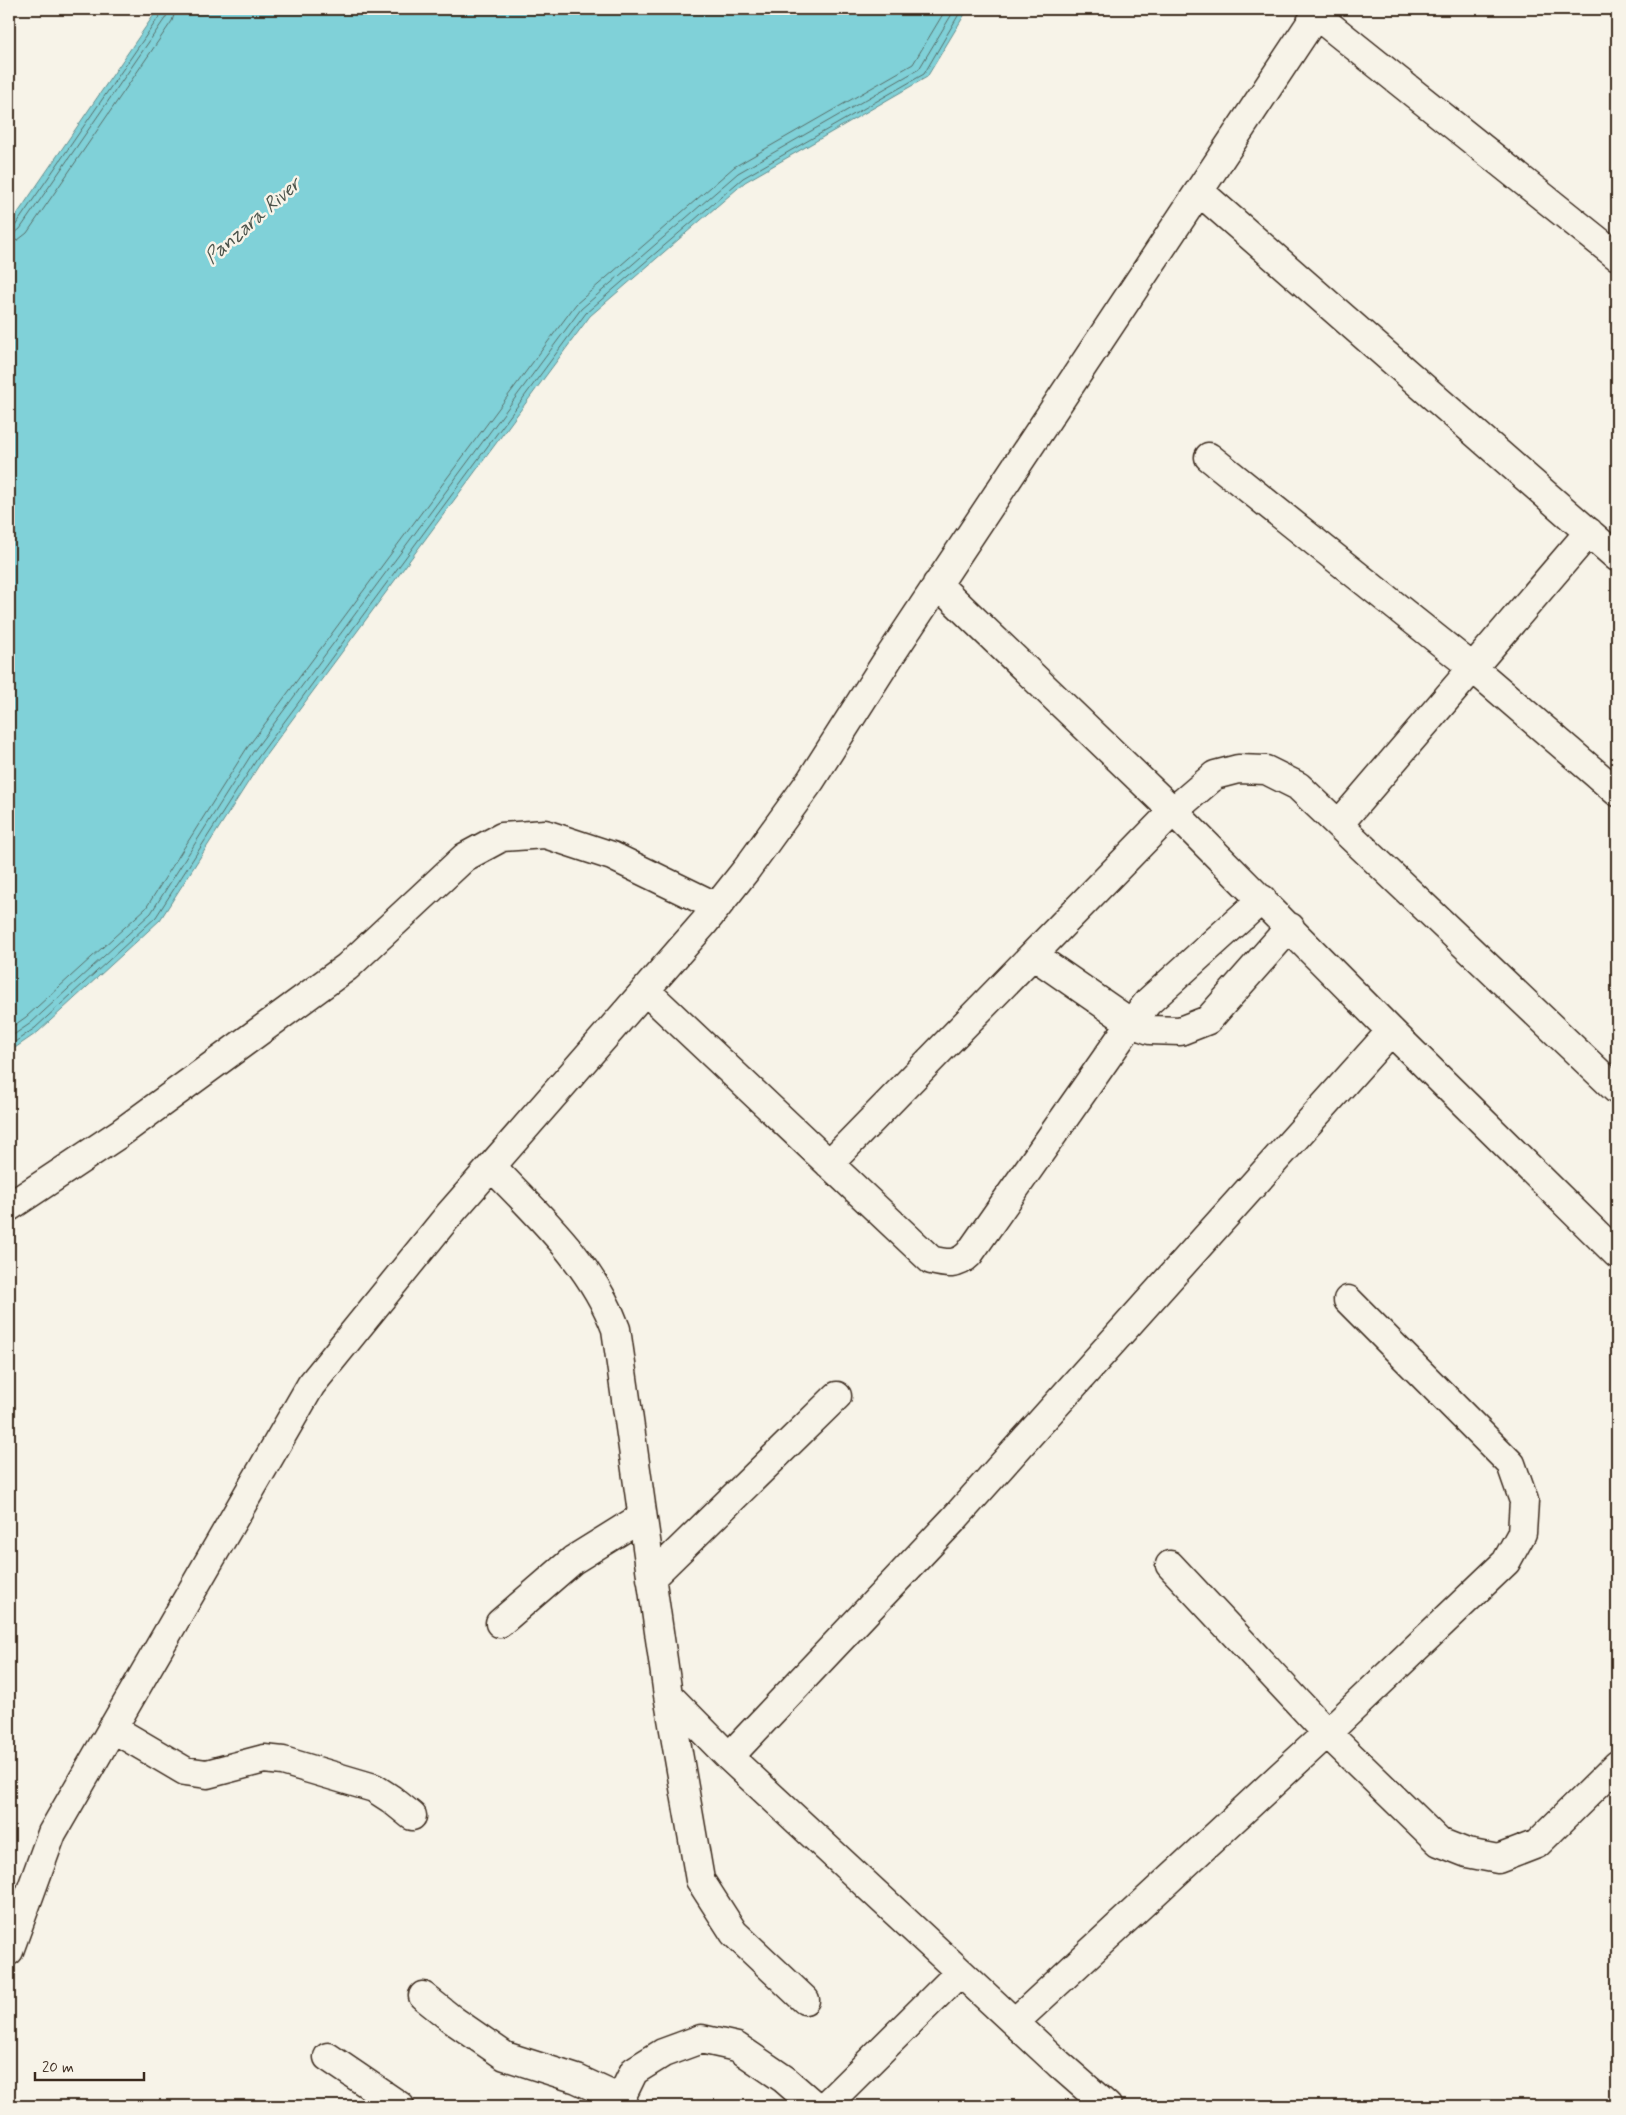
<svg xmlns="http://www.w3.org/2000/svg" width="1626" height="2115" viewBox="0 0 1626 2115" font-family="Mynerve,sans-serif">
  <style>
    .water { fill: #80d1d8; stroke: #648e8e }
    .lines { fill: none; stroke-linecap: round; stroke-linejoin: round }
    .shore { stroke: #576d68; stroke-width: 1 }
    .minor-casing { stroke: #3b2a1e; stroke-width: 31 }
    .minor { stroke: #f7f3e8; stroke-width: 28 }
    .labels { text-anchor: middle; stroke-width: 5; stroke-linejoin: round; paint-order: stroke }
    .water-label { font-size: 20px; font-style: italic; fill: #4c544c; stroke: #f7f3e8 }
  </style>
  <rect width="100%" height="100%" fill="#f7f3e8"/>
  <filter id="ink" filterUnits="userSpaceOnUse"><feTurbulence type="fractalNoise" baseFrequency=".02" numOctaves="2"/><feDisplacementMap in="SourceGraphic" scale="10" xChannelSelector="R" yChannelSelector="G"/><feConvolveMatrix kernelMatrix="1 2 1 2 8 2 1 2 1" color-interpolation-filters="sRGB"/></filter>
  <g filter="url(#ink)">
    <path class="water" d="M 158,9 L 968,9 L 927,77 L 745,182 L 590,316 L 263,759 L 160,920 L 38,1032 L 9,1052 L 9,226 Z"/>
    <g class="lines">
      <path class="shore" d="M 9,228 L 15,226 L 161,14 L 162,9
        M 9,235 L 15,233 L 20,229 L 166,17 L 168,9
        M 9,242 L 18,240 L 27,233 L 172,21 L 176,9
        M 9,1029 L 26,1017 L 146,908 L 247,748 L 576,304 L 734,167 L 913,64 L 946,9
        M 9,1038 L 31,1023 L 151,913 L 253,752 L 581,309 L 738,173 L 919,69 L 955,9
        M 9,1046 L 35,1028 L 156,917 L 259,756 L 586,313 L 743,178 L 924,74 L 962,9"/>
      <defs>
        <path id="minor" d="M 1316,15 L 1617,256
          M 1199,191 L 1617,557
          M 1209,457 L 1473,668 L 1617,792
          M 937,584 L 1173,811 L 1391,1031 L 1617,1254
          M 1339,824 L 1589,532
          M 1033,955 L 1131,1023 L 1150,1030 L 1180,1031 L 1208,1020 L 1290,927
          M 646,991 L 931,1260 C 947,1264 957,1266 969,1254 L 1131,1023 L 1148,1002 L 1262,899
          M 829,1164 L 1173,811 L 1215,775 L 1238,769 L 1266,770 L 1298,786 L 1617,1090
          M 492,1167 C 539,1216 592,1264 616,1329 L 668,1695 L 729,1757 L 1059,2064 L 1107,2106
          M 9,1207 L 119,1134 L 347,967 L 465,857 L 502,837 L 545,834 L 612,856 L 717,907
          M 1170,1565 L 1327,1733 L 1439,1842 L 1467,1853 L 1498,1859 L 1537,1844 L 1617,1765
          M 651,1578 L 837,1396
          M 500,1623 L 573,1560 L 642,1517
          M 668,1695 L 700,1880 L 734,1933 L 805,2000
          M 112,1728 L 185,1771 L 207,1774 L 264,1759 L 283,1761 L 374,1788 L 391,1799 L 412,1816
          M 729,1757 L 953,1520 L 1391,1031
          M 9,1951 L 52,1833 L 311,1385 L 448,1216 L 704,923 L 746,870 L 811,780 L 888,659 L 1320,9
          M 423,1996 L 453,2020 L 505,2056 L 577,2079 L 620,2099
          M 1015,2022 L 1327,1733 L 1506,1562 L 1522,1533 L 1524,1501 L 1511,1464 L 1348,1300
          M 328,2057 L 400,2106
          M 617,2106 L 634,2071 L 663,2053 L 701,2039 L 737,2047 L 784,2079 L 815,2106
          M 825,2106 L 960,1972"/>
      </defs>
      <use href="#minor" class="minor-casing"/>
      <use href="#minor" class="minor"/>
    </g>
  </g>
  <g class="labels">
    <g class="water-label">
      <text transform="translate(252 220) rotate(-41)" y="7">Panzara River</text>
    </g>
  </g>
  <rect width="1626" height="2115" fill="none" stroke="#f7f3e8" stroke-width="30"/>
  <rect x="15" y="15" width="1596" height="2085" fill="none" stroke="#3b2a1e" stroke-width="2" filter="url(#ink)"/>
  <path d="M35 2072v8h109v-8" fill="none" stroke="#3b2a1e" stroke-width="2.5"/>
  <text x="42" y="2072" font-size="15" fill="#3b2a1e" stroke="#f7f3e8" stroke-width="4" paint-order="stroke">20 m</text>
</svg>
